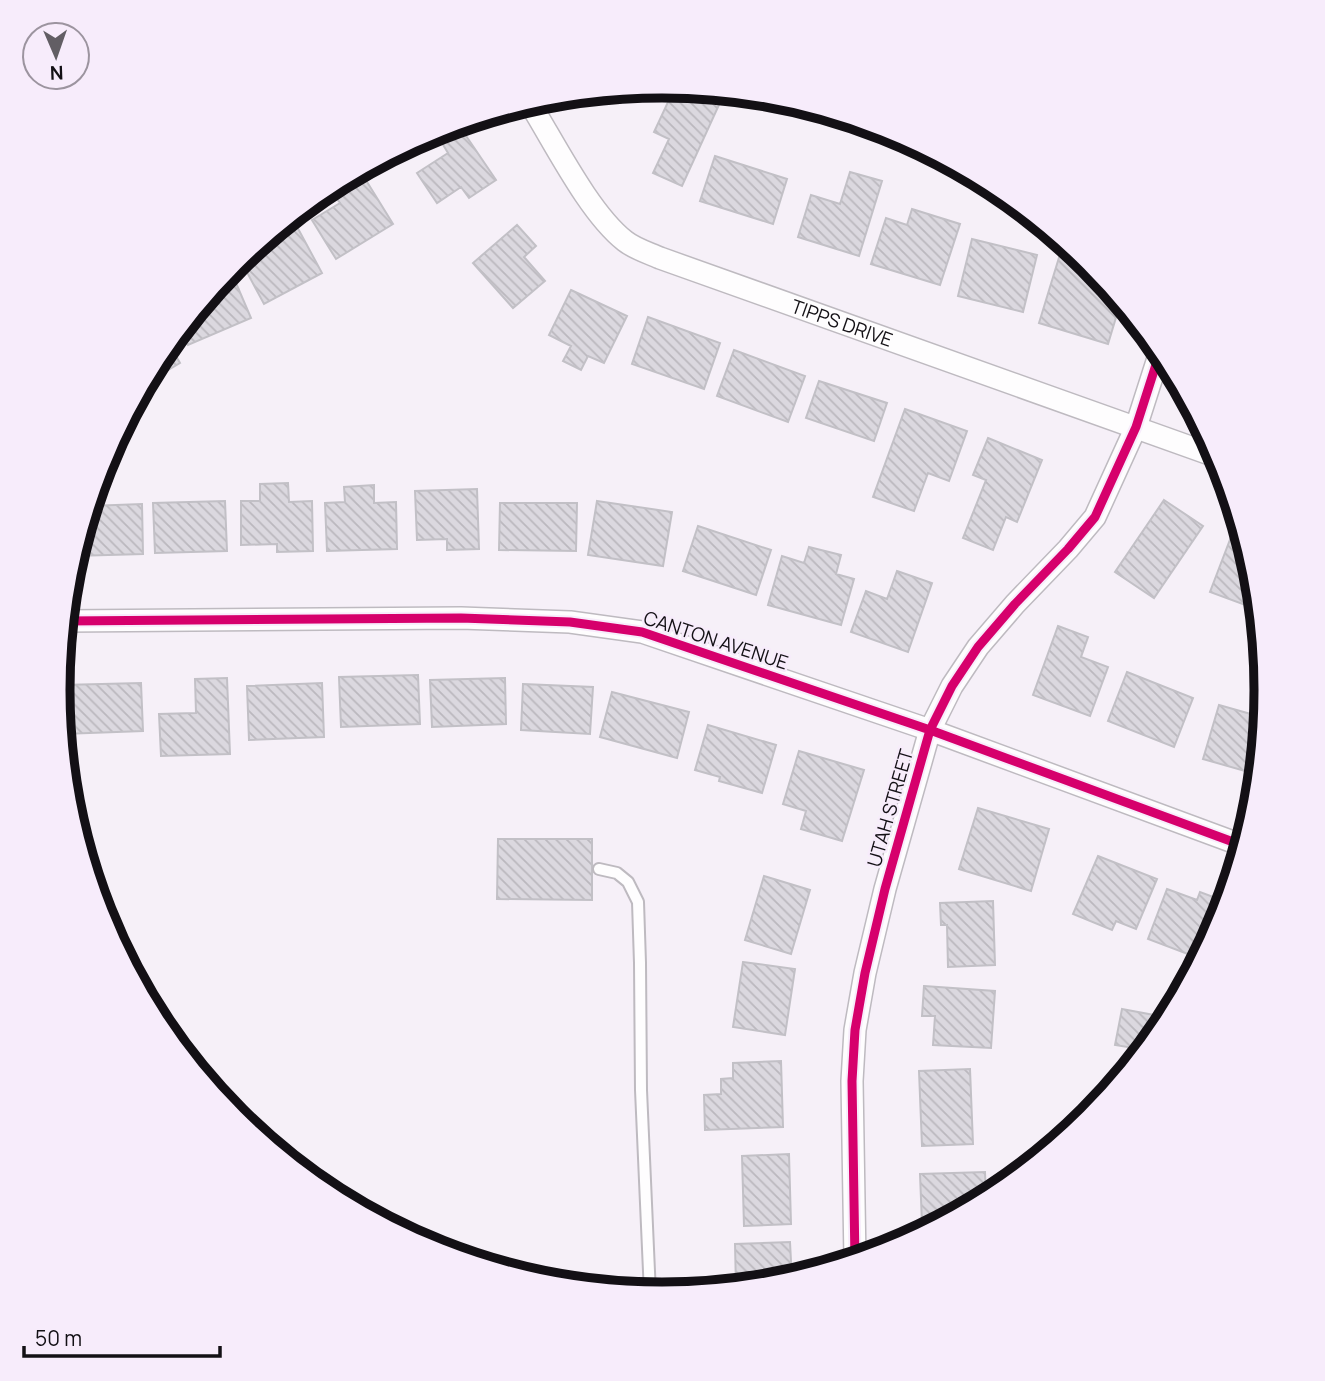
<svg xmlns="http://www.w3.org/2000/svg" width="1325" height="1381" viewBox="0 0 1325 1381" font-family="Manrope,sans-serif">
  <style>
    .building { fill: url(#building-back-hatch); stroke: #c2c0c6; stroke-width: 2 }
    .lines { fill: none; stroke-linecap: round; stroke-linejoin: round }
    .lane-casing { stroke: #bebac0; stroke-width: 14 }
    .street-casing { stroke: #bebac0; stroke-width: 24 }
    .lane { stroke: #fefdfe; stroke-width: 10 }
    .street { stroke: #fefdfe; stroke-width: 21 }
    .cycleway-casing { stroke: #f7ecfb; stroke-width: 13 }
    .cycleway { stroke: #d6006c; stroke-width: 9 }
    .labels { text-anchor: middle; stroke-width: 5; stroke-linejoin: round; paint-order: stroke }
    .street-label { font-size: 19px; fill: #131015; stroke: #f7ecfb }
    .rim { fill: none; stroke: #131015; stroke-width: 9 }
  </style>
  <defs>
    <pattern id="building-back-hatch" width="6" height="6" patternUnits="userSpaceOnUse" patternTransform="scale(1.75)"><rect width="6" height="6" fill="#dbd8df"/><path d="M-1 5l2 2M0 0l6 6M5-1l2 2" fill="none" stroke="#bbb8be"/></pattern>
  </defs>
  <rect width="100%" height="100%" fill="#f6f0f8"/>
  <path class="building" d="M 675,87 L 709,90 L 723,96 L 682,186 L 653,173 L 669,139 L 654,132 Z
    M 458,124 L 496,180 L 469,198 L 461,187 L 437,203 L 417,173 L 448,153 L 436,133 Z
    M 715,156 L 787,179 L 773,224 L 700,201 Z
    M 850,172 L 882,181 L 859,256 L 798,237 L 811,195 L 840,204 Z
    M 364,177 L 393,224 L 336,259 L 312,220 L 340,203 L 334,195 Z
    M 912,209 L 960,224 L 940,285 L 871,264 L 886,218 L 907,225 Z
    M 295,223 L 322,273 L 264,304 L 240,259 L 261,241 Z
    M 517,225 L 536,246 L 524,257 L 545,281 L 513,308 L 473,263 Z
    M 972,239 L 1037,255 L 1023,312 L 958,296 Z
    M 1061,251 L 1085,259 L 1121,301 L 1108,344 L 1039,323 Z
    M 230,269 L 251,318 L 188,345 L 181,328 Z
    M 571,290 L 627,316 L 604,363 L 588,356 L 581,370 L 563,361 L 571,346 L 549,335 Z
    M 648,317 L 720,343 L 704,389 L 632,364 Z
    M 169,344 L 180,363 L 143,385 L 160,354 Z
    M 734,350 L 805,376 L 788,422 L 717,396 Z
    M 819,381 L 887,403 L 874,441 L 806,418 Z
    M 905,409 L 967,431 L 949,481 L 928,473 L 914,511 L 873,497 Z
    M 988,438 L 1042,460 L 1017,522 L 1006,517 L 993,550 L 963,538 L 986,480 L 973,475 Z
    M 288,483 L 289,502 L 312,501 L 313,551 L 277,552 L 277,544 L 241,545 L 241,501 L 260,501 L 260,484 Z
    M 374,485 L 374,503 L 396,502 L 397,549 L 327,551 L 325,503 L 345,502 L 344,487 Z
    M 477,489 L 479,549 L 447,550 L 447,539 L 417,540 L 415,491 Z
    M 1164,500 L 1203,526 L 1154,598 L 1115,572 Z
    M 225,501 L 227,551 L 155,553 L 153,503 Z
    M 597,501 L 672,512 L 663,566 L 588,555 Z
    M 500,503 L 577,503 L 576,551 L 499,550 Z
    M 142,504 L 143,554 L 74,556 L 89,506 Z
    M 698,526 L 771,550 L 756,595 L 683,571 Z
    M 1231,537 L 1247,543 L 1256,573 L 1259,610 L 1210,592 Z
    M 809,547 L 841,555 L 836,574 L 854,579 L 841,625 L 768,605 L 782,556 L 804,563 Z
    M 897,571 L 932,583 L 908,652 L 851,632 L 866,591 L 887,599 Z
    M 1058,626 L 1088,637 L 1081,657 L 1108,667 L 1090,716 L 1033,695 Z
    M 1127,672 L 1193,698 L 1174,747 L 1108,721 Z
    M 418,675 L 420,724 L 341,727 L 339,677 Z
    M 227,678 L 230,754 L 161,756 L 159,714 L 196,713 L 195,679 Z
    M 505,678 L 506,724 L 432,727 L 430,680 Z
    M 141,683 L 143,731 L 63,734 L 62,685 Z
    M 322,683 L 324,737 L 249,740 L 247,686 Z
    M 523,684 L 593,687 L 590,734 L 521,730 Z
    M 612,692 L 689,712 L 677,758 L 600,737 Z
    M 1219,705 L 1265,718 L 1259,775 L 1203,759 Z
    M 708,725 L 776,745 L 762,793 L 719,781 L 720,777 L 695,770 Z
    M 799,751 L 864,770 L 842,841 L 801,829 L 806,811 L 783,804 Z
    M 978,808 L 1049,829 L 1031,891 L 959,869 Z
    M 498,839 L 592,839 L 592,900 L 497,899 Z
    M 1098,856 L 1157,879 L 1136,929 L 1116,921 L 1112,930 L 1073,914 Z
    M 764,876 L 810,890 L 791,954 L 745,940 Z
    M 1167,889 L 1197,900 L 1200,892 L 1227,902 L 1221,922 L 1201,959 L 1148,939 Z
    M 993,901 L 995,965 L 948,967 L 947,925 L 941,925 L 940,903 Z
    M 743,962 L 795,969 L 785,1035 L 733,1027 Z
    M 924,986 L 995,991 L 991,1048 L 933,1045 L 935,1016 L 922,1016 Z
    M 1122,1009 L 1170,1018 L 1130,1069 L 1134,1048 L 1115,1045 Z
    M 781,1061 L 783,1127 L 705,1130 L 704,1095 L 721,1094 L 721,1079 L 733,1078 L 733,1063 Z
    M 970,1069 L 973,1144 L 922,1146 L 919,1071 Z
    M 789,1154 L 791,1224 L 744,1226 L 742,1156 Z
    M 985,1172 L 986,1200 L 942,1223 L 922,1224 L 920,1174 Z
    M 790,1242 L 792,1280 L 780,1284 L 736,1288 L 735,1244 Z"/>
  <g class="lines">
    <defs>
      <path id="lane" d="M 599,869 L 617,873 L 628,882 L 638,902 L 640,963 L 641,1090 L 650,1294"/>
      <g id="street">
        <path id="s1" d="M 529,102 C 554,142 589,213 625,241 C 635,249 649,253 660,258 L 1221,458"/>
        <path d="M 65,621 L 461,618 L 570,622 L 642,632 L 930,730 L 1244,846"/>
        <path d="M 855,1261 L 852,1081 L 855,1030 L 865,973 L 885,889 L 930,730 L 952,686 L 978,647 L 1015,604 L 1068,549 L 1095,517 L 1136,427 L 1161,349"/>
      </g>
    </defs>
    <use href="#lane" class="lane-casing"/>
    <use href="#street" class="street-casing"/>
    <use href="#lane" class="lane"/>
    <use href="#street" class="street"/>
    <defs>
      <path id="cycleway" d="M 65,621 L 461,618 L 570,622 L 642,632 L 930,730 L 1244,846
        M 855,1261 L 852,1081 L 855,1030 L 865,973 L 885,889 L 930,730 L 952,686 L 978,647 L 1015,604 L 1068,549 L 1095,517 L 1136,427 L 1161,349"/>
    </defs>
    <use href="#cycleway" class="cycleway-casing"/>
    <use href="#cycleway" class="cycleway"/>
  </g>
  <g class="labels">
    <g class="street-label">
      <text dy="7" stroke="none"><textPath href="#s1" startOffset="402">TIPPS DRIVE</textPath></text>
      <text transform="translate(716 640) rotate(18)" y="7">CANTON AVENUE</text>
      <text transform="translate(890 808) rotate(-74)" y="7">UTAH STREET</text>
    </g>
  </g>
  <path d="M0 0H1325V1381H0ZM70 690a592 592 0 1 1 1184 0a592 592 0 1 1-1184 0Z" fill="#f7ecfb" fill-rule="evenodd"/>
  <path class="rim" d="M70 690a592 592 0 1 1 1184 0a592 592 0 1 1-1184 0Z"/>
  <g transform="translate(56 56) rotate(178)"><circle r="33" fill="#f7ecfb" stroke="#9c949f" stroke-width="2"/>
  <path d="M0-5L12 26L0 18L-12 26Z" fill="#625e64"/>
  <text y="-10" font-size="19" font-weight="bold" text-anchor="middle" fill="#131015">N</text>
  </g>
  <path d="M24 1346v10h196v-10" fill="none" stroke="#131015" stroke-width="3.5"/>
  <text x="35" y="1346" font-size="21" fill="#131015" stroke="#f7ecfb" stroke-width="5" paint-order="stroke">50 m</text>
</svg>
